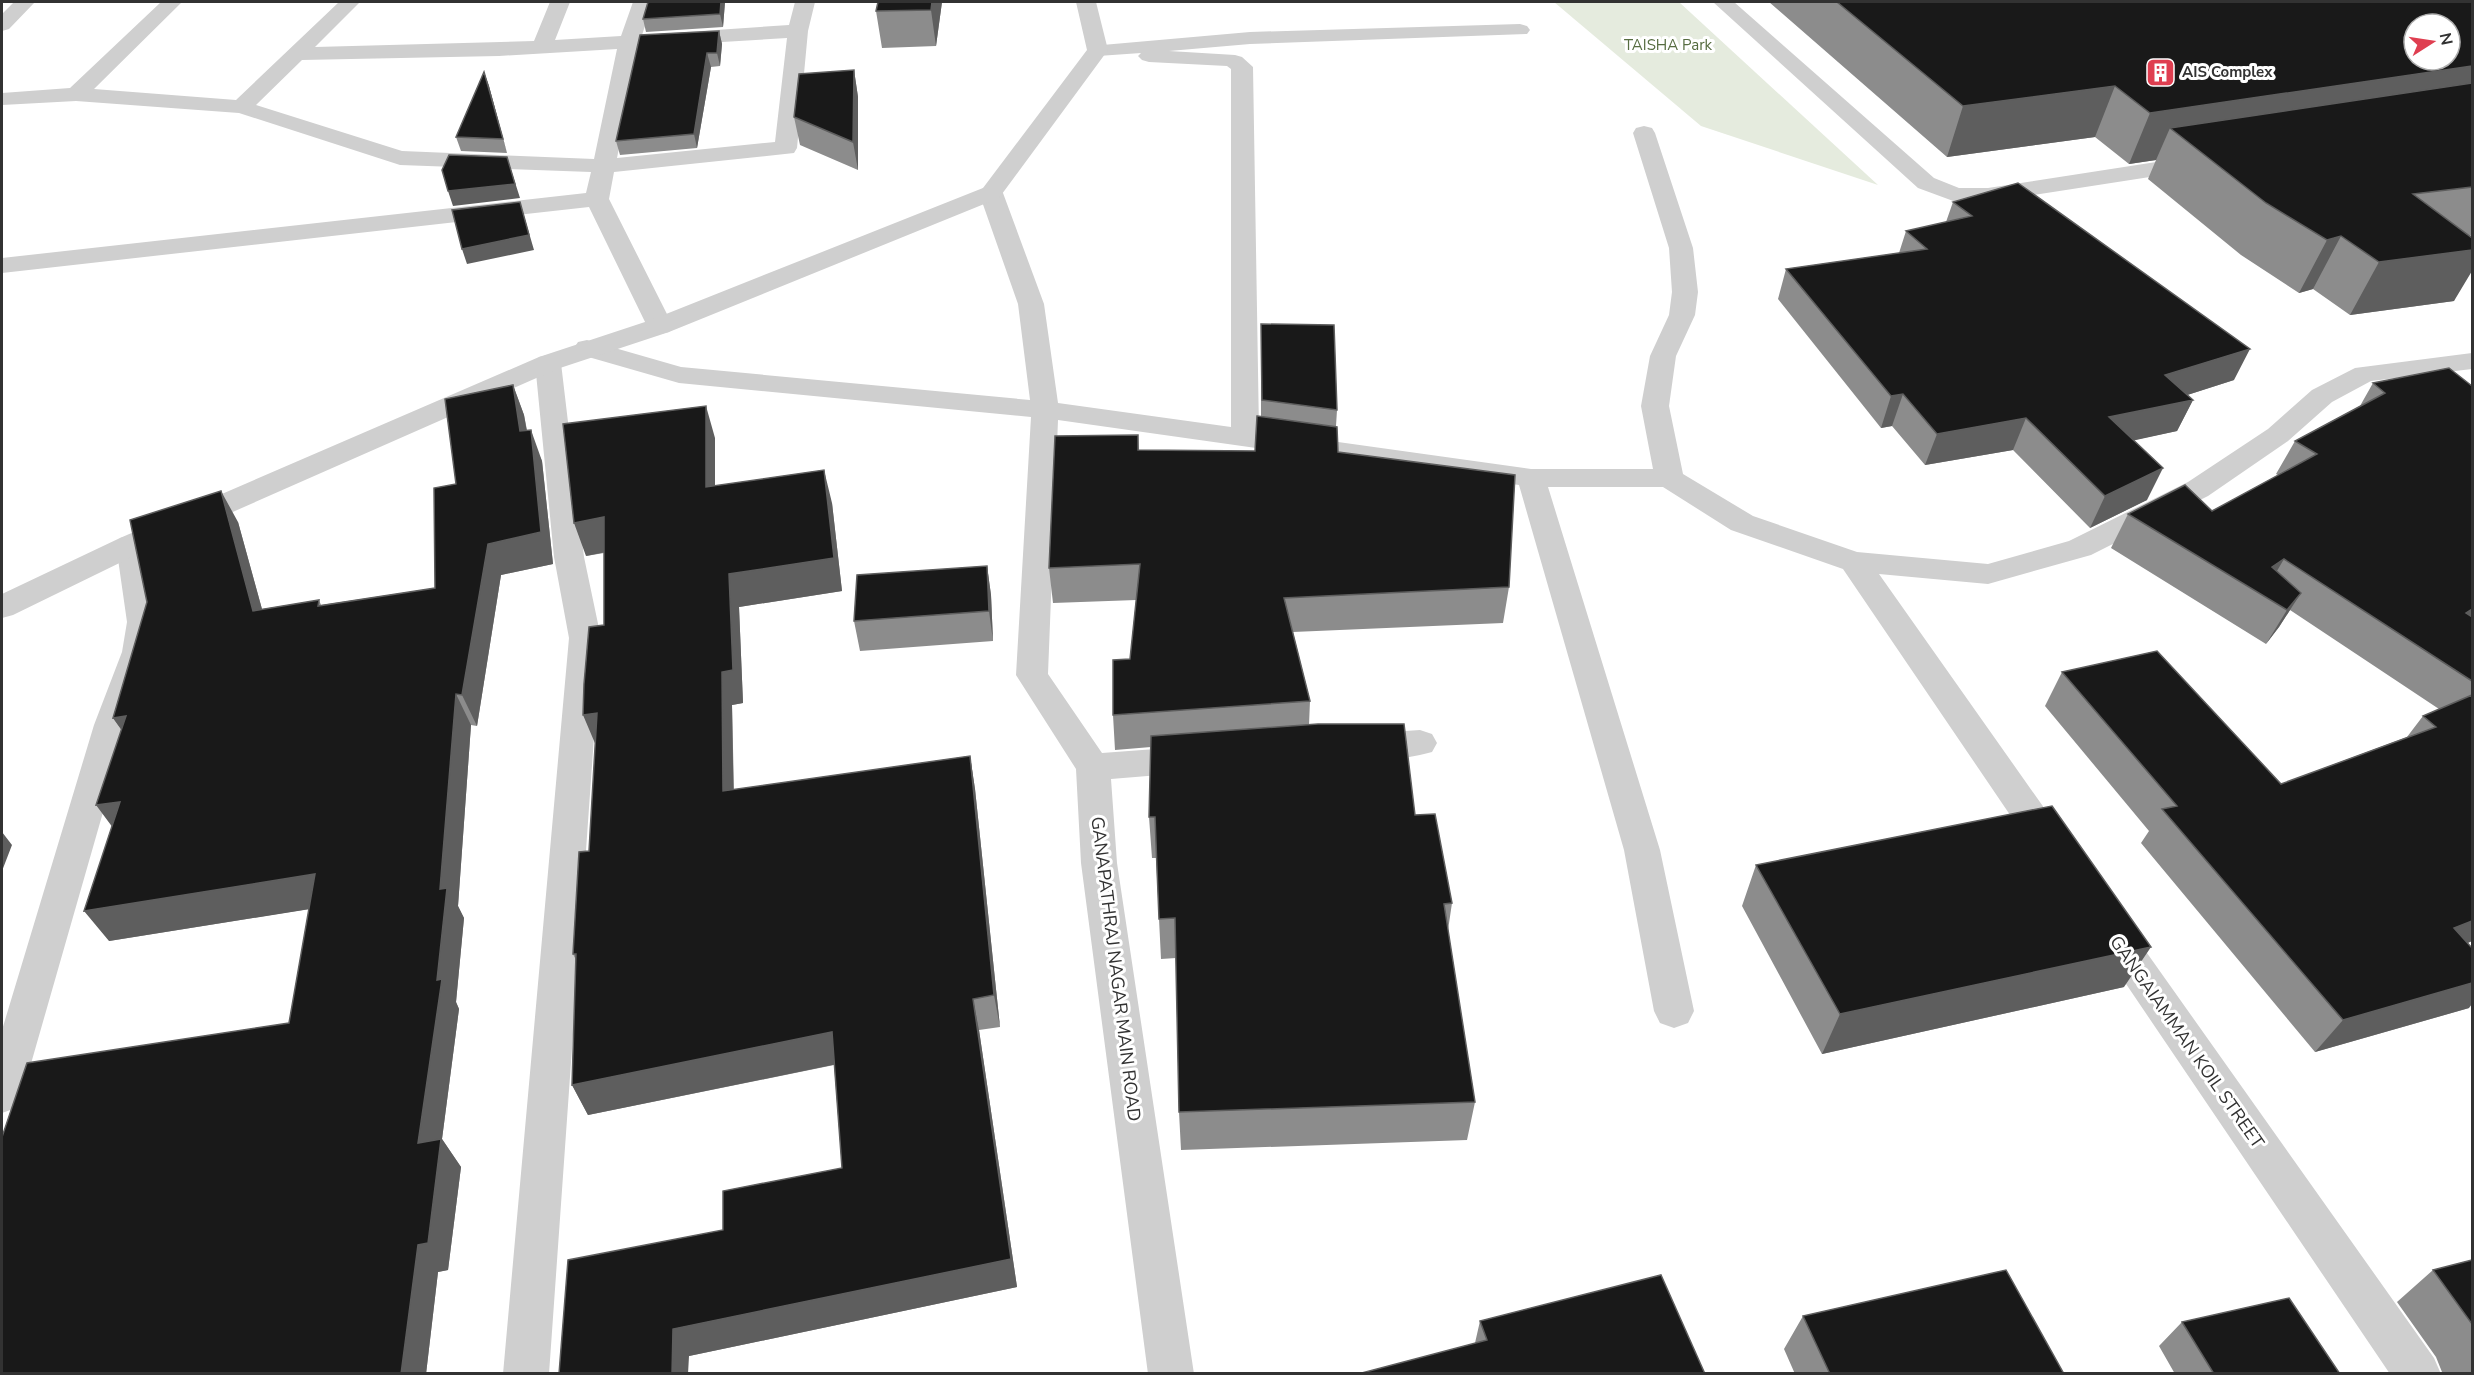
<svg xmlns="http://www.w3.org/2000/svg" width="2474" height="1375" viewBox="0 0 2474 1375" font-family="'Nunito Sans',sans-serif">
  <style>
    .green { fill: #e5ebde }
    .lines { fill: none; stroke-linecap: round; stroke-linejoin: round }
    .minor { fill: #cfcfcf; fill-rule: evenodd }
    .tertiary { fill: #cfcfcf; fill-rule: evenodd }
    .wall { fill: #8c8c8c }
    .shaded-wall { fill: #5e5e5e }
    .building { fill: #191919; stroke: #5e5e5e; stroke-width: 1.5; fill-rule: evenodd }
    .labels { text-anchor: middle; stroke-width: 6; stroke-linejoin: round; paint-order: stroke }
    .far-park-label { font-size: 15px; fill: #566c40; stroke: #fff }
    .far-poi-label { font-size: 15px; font-weight: bold; fill: #323232; stroke: #fff; text-anchor: start }
    .street-label { font-size: 18px; fill: #323232; stroke: #fff }
  </style>
  <rect width="100%" height="100%" fill="#fff"/>
  <path class="green" d="M 1554,2 L 1679,2 L 1878,185 L 1701,126 Z"/>
  <g class="lines">
    <path class="minor" d="M 14,2 L 35,2 L 9,29 L 2,31 L 2,14 Z
      M 161,2 L 182,2 L 94,89 L 236,100 L 339,2 L 360,2 L 315,47 L 534,41 L 550,2 L 570,2 L 555,40 L 621,36 L 633,2 L 653,2 L 642,35 L 789,25 L 795,2 L 815,2 L 808,31 L 797,148 L 794,153 L 614,172 L 609,199 L 673,326 L 669,332 L 660,334 L 651,332 L 647,326 L 589,207 L 2,273 L 2,258 L 586,193 L 591,172 L 400,165 L 239,113 L 76,101 L 2,105 L 2,93 L 70,88 ZM 787,38 L 775,142 L 617,158 L 639,47 ZM 617,49 L 594,159 L 402,151 L 256,105 L 302,60 L 499,56 Z
      M 1713,2 L 1734,2 L 1934,178 L 1959,188 L 1988,188 L 2195,156 L 2203,158 L 2207,163 L 2203,168 L 2195,170 L 1988,202 L 1956,202 L 1918,188 Z
      M 1520,24 L 1527,26 L 1530,30 L 1527,34 L 1250,44 L 1169,51 L 1235,55 L 1242,57 L 1253,67 L 1259,431 L 1531,469 L 1653,469 L 1641,406 L 1650,356 L 1669,315 L 1672,292 L 1669,248 L 1633,133 L 1636,128 L 1644,126 L 1652,128 L 1655,133 L 1693,248 L 1698,292 L 1695,315 L 1676,356 L 1669,406 L 1683,474 L 1753,516 L 1857,552 L 1988,564 L 2069,541 L 2188,482 L 2268,429 L 2312,390 L 2355,368 L 2472,353 L 2472,369 L 2371,381 L 2332,402 L 2288,441 L 2208,496 L 2091,555 L 1988,584 L 1879,574 L 2066,839 L 2071,849 L 2066,859 L 2053,863 L 2040,859 L 1843,569 L 1731,530 L 1663,487 L 1548,487 L 1660,850 L 1694,1011 L 1688,1023 L 1674,1028 L 1660,1023 L 1654,1011 L 1624,850 L 1519,485 L 1058,420 L 1048,674 L 1102,753 L 1196,746 L 1208,750 L 1213,759 L 1208,768 L 1196,772 L 1111,779 L 1117,863 L 1194,1374 L 1148,1374 L 1081,863 L 1076,769 L 1016,675 L 1031,417 L 679,383 L 578,354 L 574,348 L 578,342 L 587,340 L 681,367 L 1030,400 L 1018,304 L 979,193 L 983,188 L 991,186 L 999,188 L 1003,193 L 1044,304 L 1058,403 L 1231,427 L 1231,69 L 1227,66 L 1149,62 L 1142,60 L 1138,56 L 1141,53 L 1098,56 L 1091,54 L 1088,50 L 1091,46 L 1250,32 Z
      M 548,355 L 557,357 L 561,363 L 584,557 L 601,638 L 549,1374 L 503,1374 L 569,638 L 554,557 L 535,363 L 539,357 Z
      M 131,535 L 142,538 L 146,545 L 159,622 L 154,652 L 128,725 L 22,1095 L 16,1108 L 2,1113 L 2,1030 L 94,725 L 122,652 L 127,622 L 116,545 L 120,538 Z
      M 1420,730 L 1432,734 L 1437,743 L 1432,752 C 1408,759 1373,763 1349,756 L 1344,747 L 1349,738 L 1361,734 Z
      M 2112,918 L 2125,922 L 2434,1358 L 2441,1374 L 2390,1374 L 2099,944 L 2093,933 L 2099,922 Z"/>
    <path class="tertiary" d="M 1076,2 L 1096,2 L 1108,50 L 999,198 L 669,332 L 557,369 L 142,552 L 13,615 L 2,618 L 2,594 L 120,538 L 539,357 L 651,320 L 983,188 L 1087,50 Z"/>
  </g>
  <path class="wall" d="M 725,2 L 723,27 L 646,32 L 643,19 Z
    M 942,2 L 936,46 L 882,48 L 876,11 Z
    M 1769,2 L 2472,2 L 2472,235 L 2470,236 L 2454,301 L 2350,315 L 2313,289 L 2299,293 L 2241,255 L 2148,179 L 2156,160 L 2129,164 L 2095,137 L 1947,157 Z
    M 719,31 L 722,44 L 720,66 L 711,67 L 697,148 L 620,155 L 616,141 Z
    M 854,70 L 858,97 L 858,170 L 800,145 L 794,117 Z
    M 484,72 L 489,86 L 507,153 L 461,151 L 456,137 Z
    M 1953,202 L 2234,380 L 2187,395 L 2193,400 L 2177,431 L 2134,440 L 2147,500 L 2090,528 L 2013,450 L 1925,465 L 1892,426 L 1881,428 L 1778,299 L 1786,269 L 1899,253 L 1906,231 L 1946,222 Z
    M 1261,324 L 1337,410 L 1336,426 L 1338,452 L 1509,587 L 1503,623 L 1293,632 L 1310,701 L 1309,725 L 1415,815 L 1452,903 L 1448,930 L 1475,1102 L 1467,1140 L 1181,1150 L 1179,1112 L 1176,958 L 1161,959 L 1156,858 L 1152,858 L 1149,817 L 1151,747 L 1115,750 L 1113,715 L 1130,659 L 1136,600 L 1053,603 L 1049,568 L 1138,435 L 1139,450 L 1255,451 L 1261,416 Z
    M 2373,383 L 2472,386 L 2472,941 L 2468,943 L 2469,1008 L 2315,1052 L 2141,843 L 2149,831 L 2045,706 L 2062,672 L 2281,784 L 2407,737 L 2423,716 L 2439,709 L 2290,610 L 2279,627 L 2266,644 L 2111,548 L 2128,514 L 2212,511 L 2278,475 L 2276,474 L 2295,441 L 2360,406 Z
    M 513,385 L 524,415 L 527,430 L 542,461 L 553,564 L 501,575 L 477,726 L 471,725 L 458,906 L 464,918 L 456,1002 L 459,1009 L 442,1139 L 461,1167 L 448,1270 L 438,1272 L 426,1374 L 2,1374 L 289,1023 L 309,909 L 109,941 L 112,826 L 121,729 L 113,718 L 238,522 L 262,609 L 319,600 L 321,605 L 435,588 L 456,484 Z
    M 715,438 L 715,486 L 832,503 L 842,591 L 739,607 L 743,703 L 732,705 L 734,790 L 970,756 L 975,789 L 1000,1027 L 979,1030 L 1017,1287 L 689,1356 L 559,1374 L 723,1230 L 842,1168 L 834,1065 L 588,1115 L 572,1085 L 576,960 L 573,954 L 589,851 L 604,625 L 604,553 L 586,556 Z
    M 987,566 L 991,595 L 993,641 L 860,651 L 854,621 Z
    M 1756,865 L 2124,987 L 1822,1054 L 1742,906 Z
    M 2472,1260 L 2472,1374 L 2440,1374 L 2442,1372 L 2436,1357 L 2397,1302 L 2433,1270 Z
    M 1803,1316 L 2064,1374 L 1795,1374 L 1784,1349 Z
    M 1480,1321 L 1705,1374 L 1475,1343 Z
    M 2182,1322 L 2340,1374 L 2175,1374 L 2159,1346 Z"/>
  <path class="shaded-wall" d="M 721,2 L 725,2 L 723,27 L 720,14 Z
    M 932,2 L 942,2 L 936,46 L 931,10 Z
    M 719,31 L 722,44 L 720,66 L 717,53 Z
    M 707,53 L 711,67 L 697,148 L 694,134 Z
    M 2472,66 L 2472,111 L 2170,128 L 2156,160 L 2129,164 L 2150,113 Z
    M 854,70 L 858,97 L 858,170 L 853,142 Z
    M 484,72 L 489,86 L 507,153 L 503,139 Z
    M 2115,86 L 2095,137 L 1947,157 L 1963,106 Z
    M 507,157 L 520,198 L 453,206 L 448,191 Z
    M 520,202 L 534,250 L 467,264 L 462,249 Z
    M 2341,236 L 2313,289 L 2299,293 L 2327,240 Z
    M 2472,250 L 2472,271 L 2454,301 L 2350,315 L 2379,262 Z
    M 2250,349 L 2234,380 L 2150,407 L 2165,375 Z
    M 513,385 L 524,415 L 532,462 L 520,431 Z
    M 1903,394 L 1892,426 L 1881,428 L 1891,396 Z
    M 2193,400 L 2177,431 L 2095,449 L 2109,417 Z
    M 706,406 L 715,438 L 715,520 L 706,487 Z
    M 2026,418 L 2013,450 L 1925,465 L 1937,434 Z
    M 531,430 L 542,461 L 553,564 L 501,575 L 477,726 L 462,695 L 488,544 Z
    M 2163,468 L 2147,500 L 2090,528 L 2105,496 Z
    M 824,470 L 832,503 L 842,591 L 739,607 L 743,703 L 732,705 L 734,824 L 723,791 L 722,672 L 729,574 Z
    M 221,491 L 238,522 L 271,642 L 253,611 Z
    M 604,517 L 616,550 L 586,556 L 574,523 Z
    M 2284,559 L 2264,593 L 2272,567 Z
    M 987,566 L 991,595 L 993,641 L 989,611 Z
    M 2301,593 L 2279,627 L 2266,644 L 2287,610 Z
    M 2472,609 L 2472,628 L 2466,613 Z
    M 456,694 L 471,725 L 458,906 L 464,918 L 456,1002 L 459,1009 L 442,1139 L 461,1167 L 448,1270 L 438,1272 L 426,1374 L 401,1374 L 418,1143 L 437,980 L 440,889 Z
    M 597,713 L 597,748 L 583,715 Z
    M 126,716 L 135,749 L 113,718 Z
    M 970,756 L 975,789 L 1000,1027 L 994,995 Z
    M 120,802 L 119,836 L 96,805 Z
    M 2,832 L 12,845 L 2,871 Z
    M 315,874 L 335,905 L 109,941 L 84,911 Z
    M 2472,921 L 2472,941 L 2425,961 L 2454,928 Z
    M 2151,947 L 2124,987 L 1822,1054 L 1840,1014 Z
    M 2472,983 L 2472,1004 L 2469,1008 L 2315,1052 L 2343,1020 Z
    M 973,999 L 979,1030 L 1017,1287 L 689,1356 L 688,1374 L 672,1374 L 673,1329 L 1011,1259 Z
    M 832,1032 L 842,1063 L 588,1115 L 572,1085 Z"/>
  <path class="building" d="M 648,2 L 721,2 L 720,14 L 643,19 Z
    M 878,2 L 932,2 L 931,10 L 876,11 Z
    M 1837,2 L 2472,2 L 2472,66 L 2150,113 L 2115,86 L 1963,106 ZM 2414,24 L 2450,24 L 2450,60 L 2414,60 Z
    M 719,31 L 717,53 L 707,53 L 694,134 L 616,141 L 640,35 Z
    M 854,70 L 853,142 L 794,117 L 799,74 Z
    M 484,72 L 503,139 L 456,137 Z
    M 2472,83 L 2472,187 L 2413,194 L 2472,238 L 2472,250 L 2379,262 L 2341,236 L 2327,240 L 2266,203 L 2170,128 Z
    M 449,155 L 507,157 L 515,184 L 448,191 L 442,170 Z
    M 2018,183 L 2250,349 L 2165,375 L 2193,400 L 2109,417 L 2163,468 L 2105,496 L 2026,418 L 1937,434 L 1903,394 L 1891,396 L 1786,269 L 1927,249 L 1906,231 L 1972,216 L 1953,202 Z
    M 520,202 L 529,235 L 462,249 L 452,210 Z
    M 1261,324 L 1334,325 L 1337,410 L 1262,400 Z
    M 2449,368 L 2472,386 L 2472,609 L 2466,613 L 2472,617 L 2472,681 L 2284,559 L 2272,567 L 2301,593 L 2287,610 L 2128,514 L 2185,485 L 2212,511 L 2317,454 L 2295,441 L 2385,393 L 2373,383 Z
    M 513,385 L 520,431 L 531,430 L 541,532 L 488,544 L 462,695 L 456,694 L 440,889 L 447,888 L 437,980 L 442,979 L 418,1143 L 441,1139 L 428,1243 L 418,1245 L 401,1374 L 2,1374 L 2,1137 L 27,1063 L 289,1023 L 315,874 L 84,911 L 120,802 L 96,805 L 126,716 L 113,718 L 147,602 L 130,520 L 221,491 L 253,611 L 319,600 L 318,606 L 435,588 L 434,488 L 456,484 L 445,399 Z
    M 706,406 L 706,487 L 824,470 L 834,558 L 729,574 L 733,670 L 722,672 L 723,791 L 970,756 L 994,995 L 973,999 L 1011,1259 L 673,1329 L 672,1374 L 559,1374 L 568,1260 L 723,1230 L 723,1191 L 842,1168 L 832,1032 L 572,1085 L 576,954 L 573,954 L 579,852 L 589,851 L 597,713 L 583,715 L 584,684 L 589,627 L 604,625 L 604,517 L 574,523 L 563,424 Z
    M 1257,416 L 1337,427 L 1338,452 L 1515,475 L 1509,587 L 1284,598 L 1310,701 L 1113,715 L 1113,660 L 1130,659 L 1140,564 L 1049,568 L 1055,436 L 1138,435 L 1138,450 L 1255,451 Z
    M 987,566 L 989,611 L 854,621 L 857,575 Z
    M 2157,651 L 2281,784 L 2436,727 L 2423,716 L 2472,695 L 2472,921 L 2454,928 L 2472,948 L 2472,983 L 2343,1020 L 2162,809 L 2177,806 L 2062,672 Z
    M 1318,724 L 1404,724 L 1415,815 L 1435,814 L 1452,903 L 1444,904 L 1475,1102 L 1179,1112 L 1175,918 L 1159,919 L 1155,817 L 1149,817 L 1151,736 Z
    M 2052,806 L 2151,947 L 1840,1014 L 1756,865 Z
    M 2472,1260 L 2472,1324 L 2433,1270 Z
    M 2006,1270 L 2064,1374 L 1830,1374 L 1803,1316 Z
    M 1661,1275 L 1705,1374 L 1358,1374 L 1487,1340 L 1480,1321 Z
    M 2289,1298 L 2340,1374 L 2214,1374 L 2182,1322 Z"/>
  <defs>
    <symbol id="building-square" viewBox="-11 -11 22 22"><rect x="-9" y="-9" width="18" height="18" rx="4" fill="#df3e50" stroke="#fff"/><path d="M-4-6H4V6H1V3H-1V6H-4ZM-2.5-4.3h1.7v1.8h-1.7ZM.8-4.3h1.7v1.8H.8ZM-2.5-1h1.7V.8h-1.7ZM.8-1h1.7V.8H.8Z" fill="#fff"/></symbol>
  </defs>
  <g fill-rule="evenodd">
    <use href="#building-square" x="2144" y="56" width="33" height="33"/>
  </g>
  <g class="labels">
    <g class="far-park-label">
      <text x="1668" y="50">TAISHA Park</text>
    </g>
    <g class="far-poi-label">
      <text x="2182" y="77">AIS Complex</text>
    </g>
    <g class="street-label">
      <text transform="translate(1116 969) rotate(83)" y="6">GANAPATHRAJ NAGAR MAIN ROAD</text>
      <text transform="translate(2187 1042) rotate(55)" y="6">GANGAIAMMAN KOIL STREET</text>
    </g>
  </g>
  <rect width="2474" height="1375" fill="none" stroke="#323232" stroke-width="6"/>
  <g transform="translate(2432 42) rotate(78)"><circle r="28" fill="#ffffff" stroke="#adadad" stroke-width="1.5"/>
  <path d="M0-4.5L10 22L0 15L-10 22Z" fill="#df3e50"/>
  <text y="-9" font-size="16" font-weight="bold" text-anchor="middle" fill="#323232">N</text>
  </g>
</svg>
